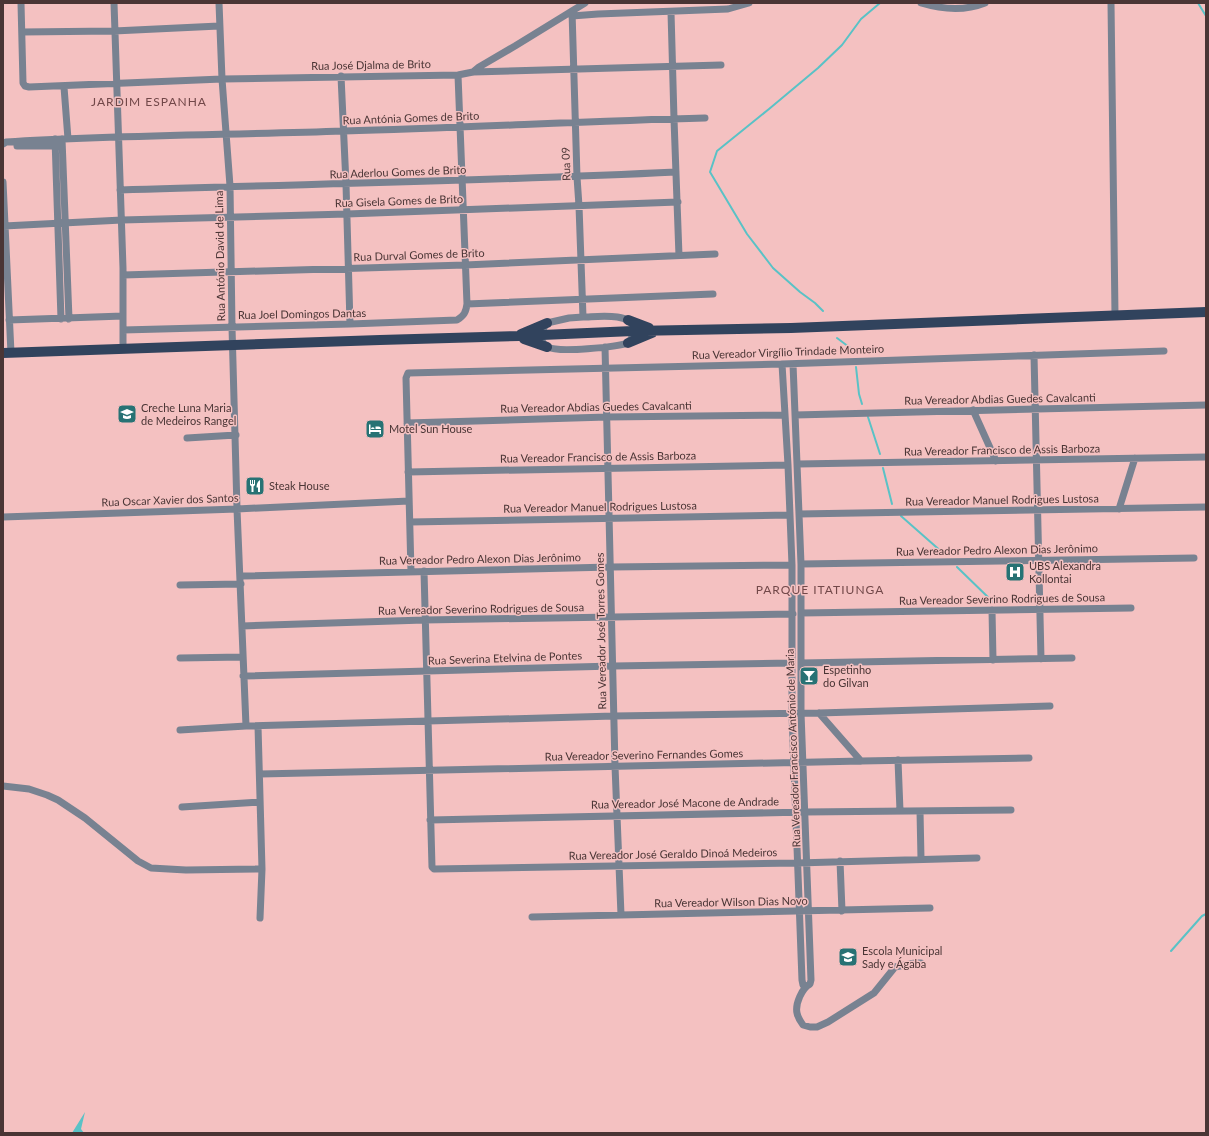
<svg xmlns="http://www.w3.org/2000/svg" width="1209" height="1136" viewBox="0 0 1209 1136" font-family="Lato,sans-serif">
  <style>
    .water { fill: #59c2c6 }
    .lines { fill: none; stroke-linecap: round; stroke-linejoin: round }
    .stream { stroke: #59c2c6; stroke-width: 2 }
    .street { stroke: #788291; stroke-width: 7 }
    .primary { stroke: #31435d; stroke-width: 10 }
    .labels { text-anchor: middle; stroke-width: 3; stroke-linejoin: round; paint-order: stroke }
    .street-label { font-size: 11px; fill: #4a3535; stroke: #f4c1c1 }
    .poi-label { font-size: 11px; fill: #4a3535; stroke: #f4c1c1; text-anchor: start }
    .neighbourhood-label { font-size: 12px; letter-spacing: 1px; fill: #724849; stroke: #f4c1c1 }
  </style>
  <rect width="100%" height="100%" fill="#f4c1c1"/>
  <path class="water" d="M 85,1112 L 81,1129 L 84,1133 L 72,1133 Z"/>
  <g class="lines">
    <path class="stream" d="M 1198,3 L 1206,16
      M 823,311 L 815,303 L 800,292 L 773,268 L 747,234 L 710,172 L 717,151 L 769,109 L 818,68 L 842,45 L 861,19 L 880,3
      M 837,338 L 853,350
      M 856,367 L 859,394 L 862,404
      M 868,417 L 880,454
      M 883,468 L 892,504
      M 901,516 L 943,553
      M 957,567 L 993,602
      M 1171,951 L 1202,916 L 1206,914"/>
    <path class="street" d="M 21,3 L 23,83 L 25,86 L 29,87 L 222,79 L 458,75 L 473,72 L 721,65
      M 114,3 L 123,268 L 123,349
      M 219,3 L 222,79 L 230,186 L 232,327 L 237,509 L 246,726
      M 921,3 C 941,9 965,11 985,3
      M 1111,3 L 1115,315
      M 572,11 L 577,177 L 579,206 L 583,317
      M 671,12 L 674,119 L 679,256
      M 572,16 L 598,14 L 728,9 L 749,3
      M 22,32 L 114,31 L 219,26
      M 473,72 L 479,67 L 515,46 L 585,3
      M 341,76 L 346,184 L 350,324
      M 64,87 L 68,139
      M 55,139 L 61,319
      M 62,139 L 69,319
      M 3,144 L 6,142 C 119,135 231,135 344,131 C 464,128 585,121 705,118
      M 17,146 L 59,146
      M 3,182 L 11,353
      M 120,190 C 306,184 491,181 676,172
      M 4,226 L 122,220 L 347,214 L 678,202
      M 123,275 L 465,265 L 715,254
      M 467,304 L 713,294
      M 583,317 C 596,317 631,312 633,328 C 634,335 632,338 628,343 C 617,347 558,353 548,347 C 538,342 541,331 547,323 L 569,318 Z
      M 9,320 L 123,316
      M 123,330 L 350,324 L 457,320 C 464,316 466,312 467,304 L 458,75
      M 605,347 L 615,766 L 621,915
      M 1034,355 L 1041,659
      M 782,364 L 788,465 L 792,565 L 792,714 L 802,980 L 803,985 L 806,986
      M 793,364 L 801,564 L 801,713 L 811,980 L 810,984 C 802,988 795,1004 797,1013 C 798,1018 800,1021 803,1025 L 810,1027 L 817,1027 L 828,1022 L 874,993 L 895,967 L 915,963 L 921,963
      M 973,410 L 996,461
      M 795,415 L 1206,405
      M 407,423 L 607,417 L 785,415
      M 187,438 L 236,435
      M 798,464 L 1206,457
      M 408,472 L 788,465
      M 1119,509 L 1135,458
      M 799,514 L 1206,507
      M 3,517 L 237,509 L 409,501
      M 410,522 L 789,515
      M 801,564 L 1194,558
      M 424,571 L 432,867 L 434,869 L 797,863 L 977,858
      M 411,572 L 406,378 L 408,373 L 782,364 L 1164,351
      M 241,576 L 611,567 L 792,565
      M 180,585 L 241,584
      M 992,610 L 993,660
      M 801,613 L 1131,608
      M 242,626 L 424,620 L 793,614
      M 180,658 L 243,657
      M 801,663 L 1072,658
      M 243,676 L 614,666 L 792,663
      M 819,713 L 861,761
      M 258,726 L 262,869 L 260,918
      M 180,730 L 246,726 L 614,716 L 819,713 L 1050,706
      M 898,760 L 900,811
      M 260,774 L 861,761 L 1029,758
      M 3,786 L 29,789 L 47,795 L 58,800 L 85,818 L 138,861 L 151,868 L 186,870 L 262,869
      M 182,807 L 260,802
      M 920,811 L 921,859
      M 430,820 L 805,812 L 1011,810
      M 840,861 L 842,911
      M 532,917 L 930,908"/>
    <path class="primary" d="M 628,320 L 649,328
      M 521,334 L 547,323
      M 524,339 L 547,347
      M 628,343 L 652,333
      M 3,353 L 380,340 L 519,336 L 633,331 L 791,328 L 1206,312"/>
  </g>
  <defs>
    <symbol id="school-square" viewBox="-11 -11 22 22"><rect x="-9" y="-9" width="18" height="18" rx="4" fill="#277274" stroke="#f4c1c1"/><path d="M0-5L7-2L0 1L-7-2ZM-4 1L0 2.5L4 1V4Q0 6-4 4Z" fill="#fff"/></symbol>
    <symbol id="hotel-square" viewBox="-11 -11 22 22"><rect x="-9" y="-9" width="18" height="18" rx="4" fill="#277274" stroke="#f4c1c1"/><path d="M-6-4.5h1.5V1H6V5H4.5V3h-9V5H-6ZM-4 0a1.8 1.8 0 1 1 3.6 0ZM.5 0V-2.5h3Q6-2.5 6 0Z" fill="#fff"/></symbol>
    <symbol id="restaurant-square" viewBox="-11 -11 22 22"><rect x="-9" y="-9" width="18" height="18" rx="4" fill="#277274" stroke="#f4c1c1"/><path d="M-5-6h1v4h1v-4h1v4h1v-4h1v5L-1.5 .5V6h-2V.5L-5-1ZM5-6V6H3V1.5H1.5Q1.5-4 5-6Z" fill="#fff"/></symbol>
    <symbol id="hospital-square" viewBox="-11 -11 22 22"><rect x="-9" y="-9" width="18" height="18" rx="4" fill="#277274" stroke="#f4c1c1"/><path d="M-5-5h3v3.5h4V-5h3V5h-3V1.5h-4V5h-3Z" fill="#fff"/></symbol>
    <symbol id="bar-square" viewBox="-11 -11 22 22"><rect x="-9" y="-9" width="18" height="18" rx="4" fill="#277274" stroke="#f4c1c1"/><path d="M-6-5H6L.8 .8V4.5H3.5V6h-7V4.5H-.8V.8Z" fill="#fff"/></symbol>
  </defs>
  <g fill-rule="evenodd">
    <use href="#school-square" x="116" y="403" width="22" height="22"/>
    <use href="#hotel-square" x="364" y="418" width="22" height="22"/>
    <use href="#restaurant-square" x="244" y="475" width="22" height="22"/>
    <use href="#hospital-square" x="1004" y="561" width="22" height="22"/>
    <use href="#bar-square" x="798" y="665" width="22" height="22"/>
    <use href="#school-square" x="837" y="946" width="22" height="22"/>
  </g>
  <g class="labels">
    <g class="street-label">
      <text transform="translate(371 65) rotate(-1)" y="4">Rua José Djalma de Brito</text>
      <text transform="translate(411 118) rotate(-2)" y="4">Rua Antónia Gomes de Brito</text>
      <text transform="translate(566 164) rotate(-92)" y="4">Rua 09</text>
      <text transform="translate(398 172) rotate(-2)" y="4">Rua Aderlou Gomes de Brito</text>
      <text transform="translate(399 201) rotate(-2)" y="4">Rua Gisela Gomes de Brito</text>
      <text transform="translate(419 255) rotate(-2)" y="4">Rua Durval Gomes de Brito</text>
      <text transform="translate(220 256) rotate(-91)" y="4">Rua António David de Lima</text>
      <text transform="translate(302 314) rotate(-1)" y="4">Rua Joel Domingos Dantas</text>
      <text transform="translate(788 352) rotate(-2)" y="4">Rua Vereador Virgílio Trindade Monteiro</text>
      <text transform="translate(1000 399) rotate(-1)" y="4">Rua Vereador Abdias Guedes Cavalcanti</text>
      <text transform="translate(596 407) rotate(-1)" y="4">Rua Vereador Abdias Guedes Cavalcanti</text>
      <text transform="translate(1002 450) rotate(-1)" y="4">Rua Vereador Francisco de Assis Barboza</text>
      <text transform="translate(598 457) rotate(-1)" y="4">Rua Vereador Francisco de Assis Barboza</text>
      <text transform="translate(170 500) rotate(-2)" y="4">Rua Oscar Xavier dos Santos</text>
      <text transform="translate(1002 500) rotate(-1)" y="4">Rua Vereador Manuel Rodrigues Lustosa</text>
      <text transform="translate(600 507) rotate(-1)" y="4">Rua Vereador Manuel Rodrigues Lustosa</text>
      <text transform="translate(997 550) rotate(-1)" y="4">Rua Vereador Pedro Alexon Dias Jerônimo</text>
      <text transform="translate(480 559) rotate(-1)" y="4">Rua Vereador Pedro Alexon Dias Jerônimo</text>
      <text transform="translate(1002 599) rotate(-1)" y="4">Rua Vereador Severino Rodrigues de Sousa</text>
      <text transform="translate(481 609) rotate(-1)" y="4">Rua Vereador Severino Rodrigues de Sousa</text>
      <text transform="translate(601 631) rotate(-91)" y="4">Rua Vereador José Torres Gomes</text>
      <text transform="translate(505 658) rotate(-2)" y="4">Rua Severina Etelvina de Pontes</text>
      <text transform="translate(793 748) rotate(-92)" y="4">Rua Vereador Francisco António de Maria</text>
      <text transform="translate(644 755) rotate(-1)" y="4">Rua Vereador Severino Fernandes Gomes</text>
      <text transform="translate(685 803) rotate(-1)" y="4">Rua Vereador José Macone de Andrade</text>
      <text transform="translate(673 854) rotate(-1)" y="4">Rua Vereador José Geraldo Dinoá Medeiros</text>
      <text transform="translate(731 902) rotate(-1)" y="4">Rua Vereador Wilson Dias Novo</text>
    </g>
    <g class="poi-label">
      <text x="141" y="412">Creche Luna Maria<tspan x="141" dy="13">de Medeiros Rangel</tspan></text>
      <text x="389" y="433">Motel Sun House</text>
      <text x="269" y="490">Steak House</text>
      <text x="1029" y="570">UBS Alexandra<tspan x="1029" dy="13">Kollontai</tspan></text>
      <text x="823" y="674">Espetinho<tspan x="823" dy="13">do Gilvan</tspan></text>
      <text x="862" y="955">Escola Municipal<tspan x="862" dy="13">Sady e Ágaba</tspan></text>
    </g>
    <g class="neighbourhood-label">
      <text x="149" y="106">JARDIM ESPANHA</text>
      <text x="820" y="594">PARQUE ITATIUNGA</text>
    </g>
  </g>
  <rect width="1209" height="1136" fill="none" stroke="#4a3535" stroke-width="8"/>
</svg>
